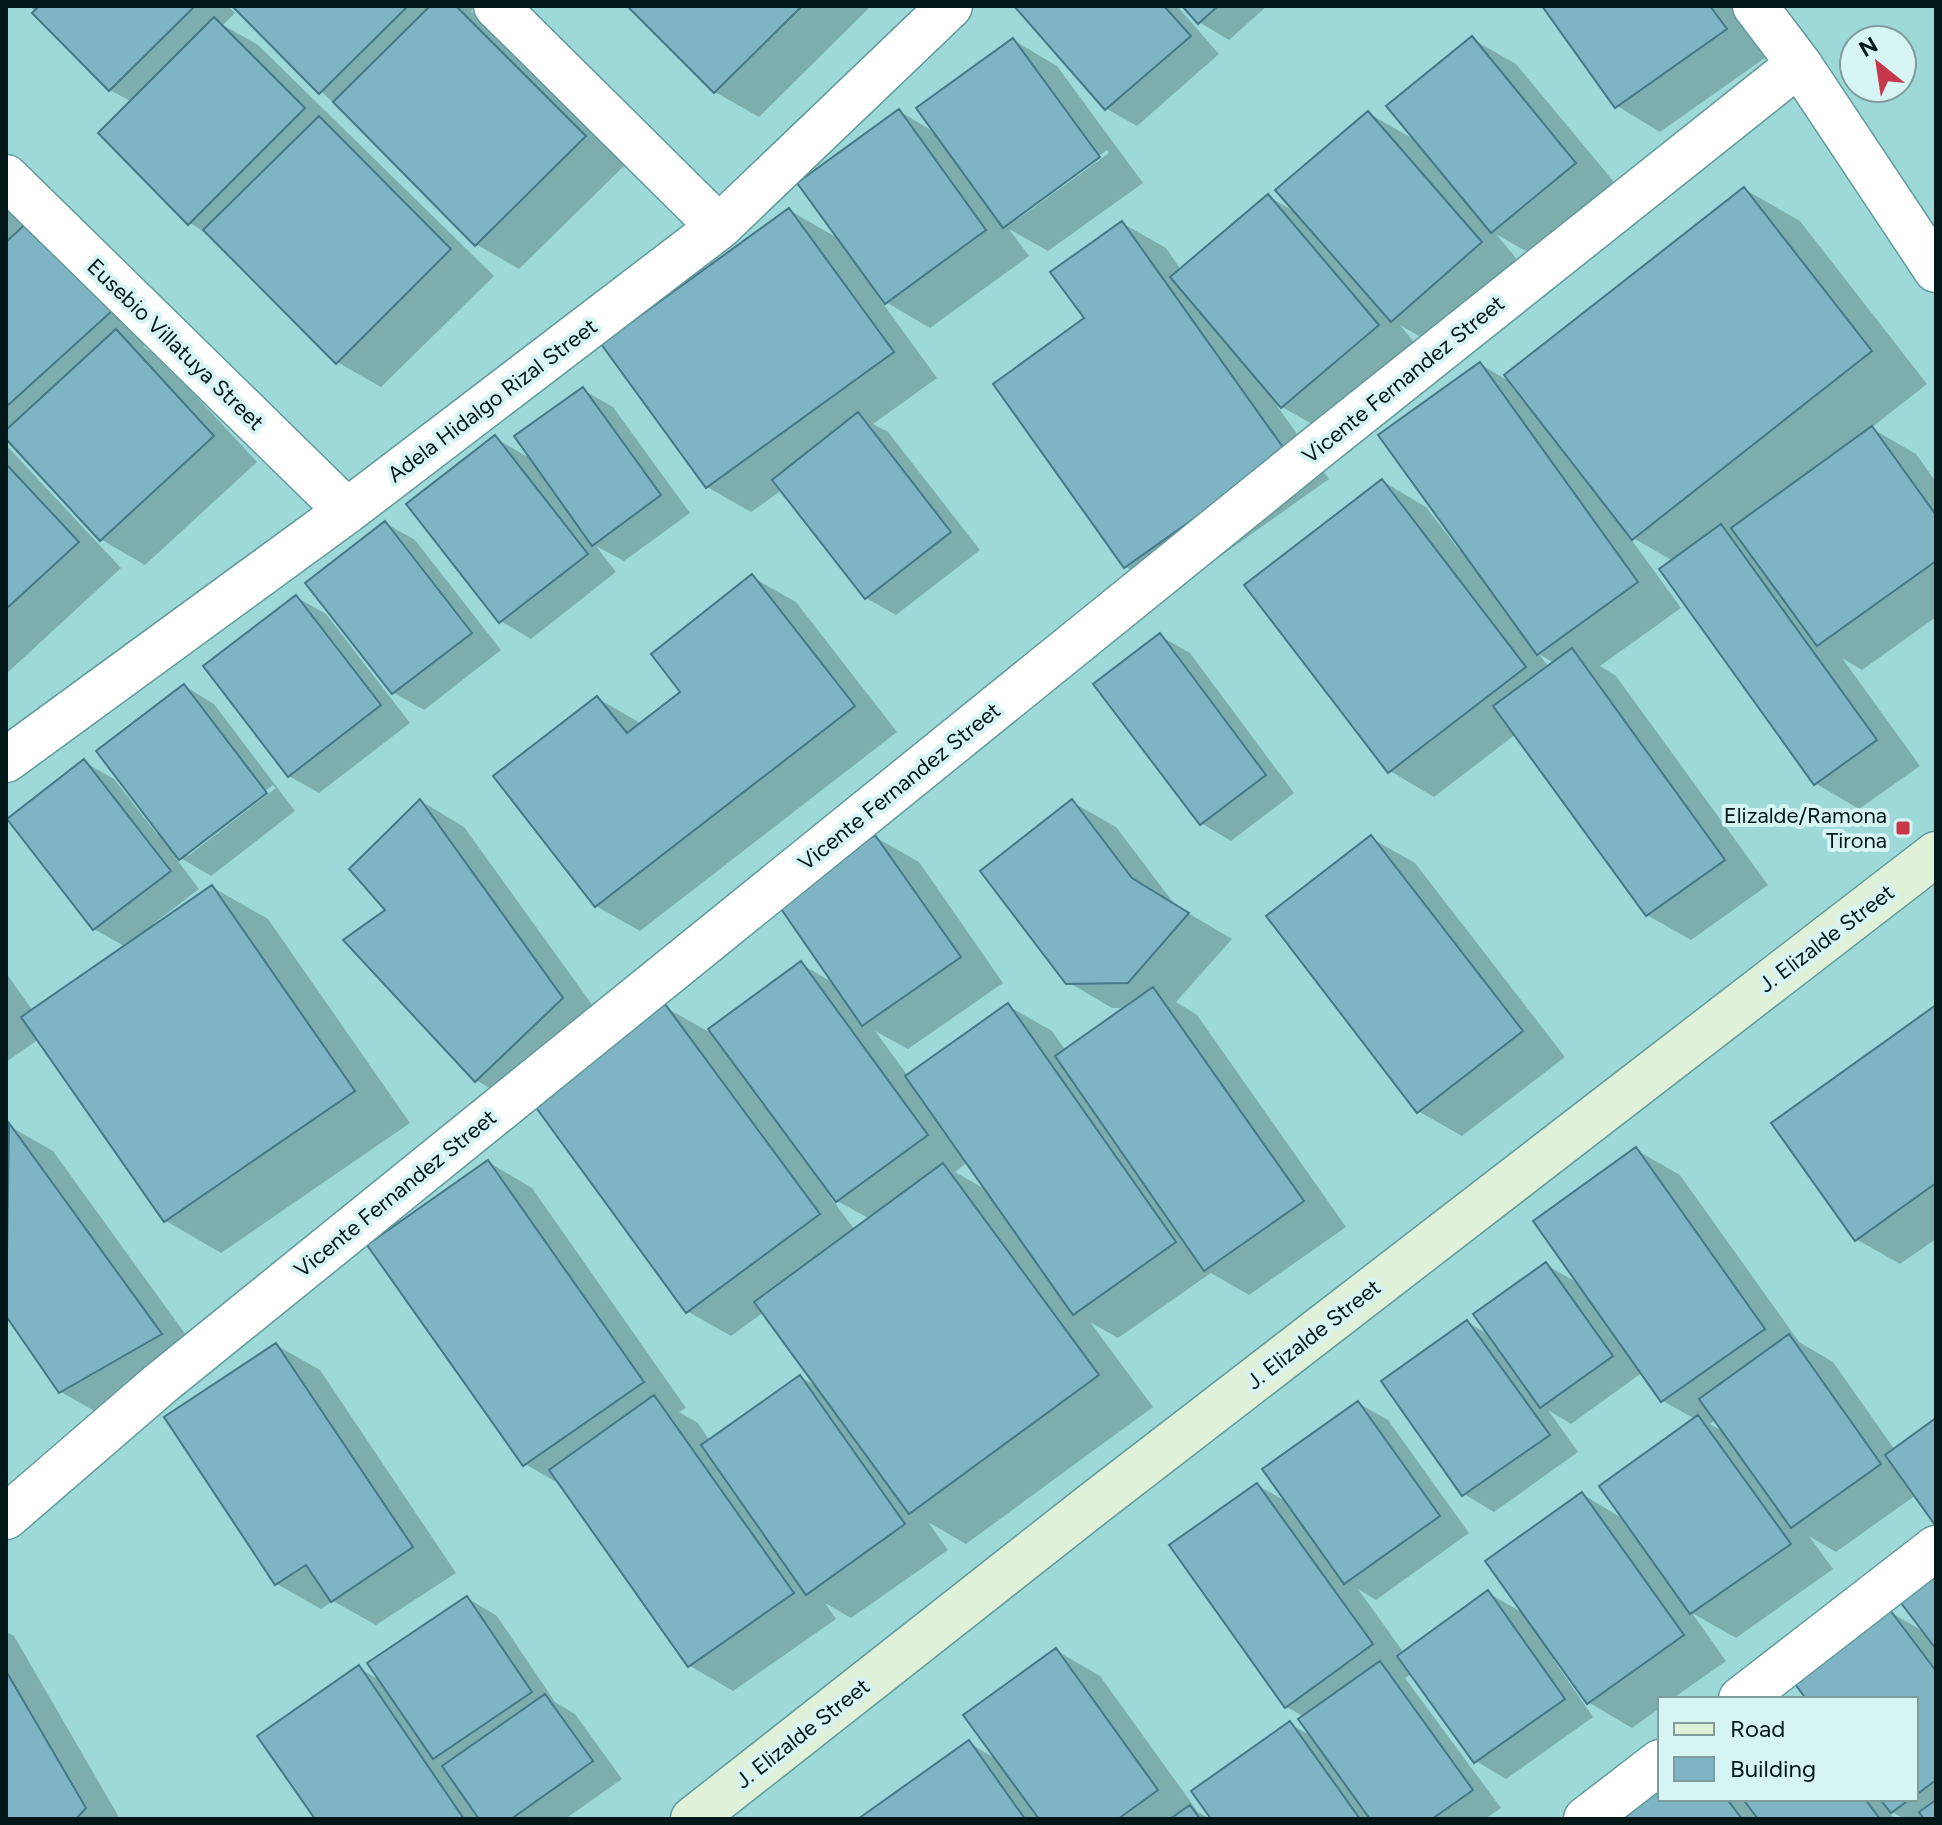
<svg xmlns="http://www.w3.org/2000/svg" width="1942" height="1825" viewBox="0 0 1942 1825" font-family="Figtree,sans-serif">
  <style>
    .shadow { fill: #0003; fill-rule: evenodd }
    .building { fill: #7eb4c3; stroke: #457987; stroke-width: 2 }
    .lines { fill: none; stroke-linecap: round; stroke-linejoin: round }
    .street-casing { stroke: #60999b; stroke-width: 47 }
    .secondary-casing { stroke: #60999b; stroke-width: 47 }
    .street { stroke: #fff; stroke-width: 44 }
    .secondary { stroke: #dff1d8; stroke-width: 44 }
    .poi-dot { fill: #c7374a; stroke: #d7f4f4; stroke-width: 3 }
    .labels { text-anchor: middle; stroke-width: 8; stroke-linejoin: round; paint-order: stroke }
    .street-label { font-size: 22px; fill: #011718; stroke: #d7f4f4 }
    .poi-label { font-size: 22px; fill: #011718; stroke: #d7f4f4; text-anchor: end }
  </style>
  <rect width="100%" height="100%" fill="#9ed9da"/>
  <path class="shadow" d="M 30,6 L 228,6 L 235,13 L 223,25 L 258,45 L 494,276 L 381,387 L 337,362 L 211,236 L 190,223 L 132,102 L 110,90 Z
    M 235,6 L 474,6 L 471,12 L 487,21 L 628,162 L 519,269 L 476,244 Z
    M 630,6 L 871,6 L 759,117 L 715,92 Z
    M 1017,6 L 1177,6 L 1219,54 L 1137,126 L 1107,109 Z
    M 1185,6 L 1267,6 L 1229,40 L 1199,22 Z
    M 1544,6 L 1734,6 L 1769,55 L 1660,132 L 1617,106 Z
    M 1472,39 L 1516,64 L 1619,188 L 1536,257 L 1496,234 L 1524,268 L 1436,346 L 1400,325 L 1421,351 L 1326,432 L 1275,403 L 1329,479 L 1170,592 L 1126,567 L 1087,319 L 1122,223 L 1166,248 L 1181,270 L 1269,197 L 1297,213 L 1368,113 L 1417,141 Z
    M 1013,40 L 1057,66 L 1143,183 L 1048,251 L 1009,229 L 1029,256 L 930,328 L 879,298 L 937,378 L 873,424 L 888,432 L 980,550 L 896,615 L 866,598 L 782,490 L 751,512 L 707,487 L 789,210 L 841,240 L 899,111 L 936,133 ZM 1107,150 L 1109,153 L 1018,219 L 1018,214 Z
    M 6,177 L 155,336 L 143,347 L 160,357 L 257,462 L 145,565 L 102,540 L 6,436 Z
    M 1744,189 L 1800,221 L 1927,384 L 1871,428 L 1916,454 L 1936,482 L 1936,617 L 1862,670 L 1842,658 L 1920,766 L 1859,809 L 1815,783 L 1673,561 L 1628,535 L 1681,608 L 1600,666 L 1616,676 L 1768,885 L 1691,940 L 1647,915 L 1516,734 L 1434,797 L 1390,771 L 1382,481 L 1426,507 L 1460,551 L 1462,548 L 1480,364 L 1512,383 ZM 1539,654 L 1554,663 L 1549,667 Z
    M 583,390 L 613,407 L 690,513 L 624,561 L 596,546 L 616,572 L 531,639 L 501,621 L 495,438 L 533,460 Z
    M 6,445 L 121,568 L 6,674 Z
    M 385,523 L 415,540 L 501,650 L 424,710 L 394,693 Z
    M 752,577 L 796,602 L 897,732 L 640,931 L 596,906 L 597,698 L 642,724 L 683,692 Z
    M 296,597 L 326,614 L 410,723 L 319,793 L 289,776 Z
    M 1160,636 L 1190,653 L 1294,793 L 1231,841 L 1201,823 Z
    M 184,686 L 214,704 L 295,811 L 211,876 L 172,853 L 199,889 L 153,924 L 155,927 L 212,887 L 268,919 L 410,1123 L 221,1253 L 166,1221 L 39,1039 L 6,1062 L 6,973 L 33,1011 L 126,947 L 94,929 L 84,762 L 114,779 L 157,834 ZM 273,785 L 276,788 L 188,856 L 188,850 Z
    M 421,801 L 464,827 L 606,1024 L 520,1106 L 476,1080 L 388,910 Z
    M 1072,802 L 1116,827 L 1176,906 L 1232,939 L 1176,1002 L 1197,1015 L 1346,1227 L 1249,1295 L 1211,1273 L 1118,1338 L 1090,1322 L 1153,1407 L 966,1544 L 928,1522 L 948,1550 L 851,1618 L 825,1603 L 836,1619 L 733,1691 L 690,1666 L 563,1486 L 525,1464 L 488,1162 L 532,1188 L 686,1408 L 679,1412 L 698,1423 L 710,1441 L 800,1377 L 820,1388 L 764,1312 L 731,1336 L 687,1311 L 665,1007 L 716,1036 L 801,964 L 835,984 L 875,837 L 919,862 L 1003,983 L 908,1049 L 875,1031 L 908,1076 L 1008,1006 L 1052,1031 L 1066,1051 L 1127,1008 L 1112,1008 L 1068,982 ZM 968,1162 L 990,1192 L 955,1172 ZM 830,1197 L 870,1219 L 855,1230 Z
    M 1371,838 L 1415,863 L 1565,1057 L 1462,1136 L 1418,1111 Z
    M 1936,1007 L 1936,1239 L 1900,1264 L 1856,1239 Z
    M 9,1126 L 53,1151 L 204,1360 L 105,1417 L 61,1392 L 6,1312 L 6,1128 Z
    M 1636,1150 L 1680,1175 L 1799,1342 L 1833,1362 L 1895,1450 L 1936,1420 L 1936,1523 L 1916,1495 L 1836,1552 L 1809,1536 L 1833,1569 L 1736,1638 L 1692,1613 L 1726,1661 L 1672,1699 L 1660,1699 L 1660,1708 L 1632,1728 L 1588,1702 L 1556,1657 L 1553,1659 L 1593,1717 L 1506,1779 L 1476,1761 L 1412,1673 L 1405,1678 L 1501,1808 L 1485,1819 L 1214,1819 L 1290,1724 L 1315,1738 L 1304,1717 L 1287,1707 L 1172,1546 L 1257,1485 L 1289,1503 L 1358,1403 L 1388,1420 L 1469,1533 L 1376,1600 L 1358,1589 L 1404,1653 L 1488,1593 L 1525,1614 L 1582,1494 L 1625,1520 L 1695,1419 L 1663,1401 L 1643,1372 L 1571,1424 L 1548,1410 L 1578,1452 L 1494,1512 L 1464,1494 L 1467,1322 L 1491,1336 L 1546,1265 L 1580,1284 ZM 1716,1419 L 1726,1433 L 1710,1424 Z
    M 276,1345 L 320,1370 L 456,1573 L 376,1625 L 333,1601 L 321,1609 L 277,1584 Z
    M 1936,1567 L 1936,1819 L 1905,1819 L 1888,1810 L 1895,1819 L 1620,1819 L 1660,1799 L 1916,1799 L 1916,1699 L 1808,1699 L 1890,1612 L 1926,1633 Z
    M 467,1598 L 497,1616 L 555,1702 L 575,1714 L 622,1779 L 565,1819 L 317,1819 L 359,1668 L 383,1682 Z
    M 6,1632 L 14,1636 L 120,1819 L 6,1819 Z
    M 1057,1651 L 1100,1676 L 1198,1812 L 1210,1819 L 861,1819 L 969,1743 L 998,1760 Z"/>
  <path class="building" d="M 39,6 L 195,6 L 109,91 L 32,13 Z
    M 232,6 L 408,6 L 319,94 Z
    M 430,6 L 456,6 L 586,136 L 475,246 L 333,102 Z
    M 627,6 L 802,6 L 714,93 Z
    M 1014,6 L 1164,6 L 1191,36 L 1105,110 Z
    M 1182,6 L 1218,6 L 1198,24 Z
    M 1542,6 L 1710,6 L 1727,29 L 1615,108 Z
    M 214,17 L 305,108 L 188,225 L 98,133 Z
    M 1472,36 L 1576,163 L 1491,233 L 1386,106 Z
    M 1013,38 L 1100,157 L 1003,228 L 916,108 Z
    M 899,109 L 986,230 L 885,304 L 797,183 Z
    M 1368,111 L 1482,242 L 1391,322 L 1275,190 Z
    M 319,116 L 451,249 L 336,364 L 203,230 Z
    M 1744,187 L 1872,351 L 1632,540 L 1504,375 Z
    M 1268,194 L 1379,325 L 1281,408 L 1170,277 Z
    M 789,208 L 894,352 L 706,488 L 601,344 Z
    M 30,220 L 113,310 L 6,407 L 6,242 Z
    M 1122,221 L 1287,453 L 1124,568 L 993,384 L 1084,318 L 1050,272 Z
    M 116,329 L 214,436 L 100,541 L 6,439 L 6,430 Z
    M 1480,362 L 1638,582 L 1537,655 L 1378,435 Z
    M 583,387 L 661,495 L 592,546 L 514,436 Z
    M 858,412 L 951,532 L 865,599 L 772,480 Z
    M 1872,426 L 1936,515 L 1936,561 L 1817,646 L 1731,528 Z
    M 495,435 L 588,554 L 499,623 L 406,504 Z
    M 6,464 L 79,542 L 6,609 Z
    M 1382,479 L 1526,667 L 1388,773 L 1244,585 Z
    M 385,521 L 472,633 L 392,694 L 305,583 Z
    M 1721,524 L 1877,740 L 1814,785 L 1659,569 Z
    M 752,574 L 855,706 L 595,907 L 493,776 L 597,696 L 627,733 L 680,692 L 651,654 Z
    M 296,595 L 381,705 L 288,777 L 203,666 Z
    M 1160,633 L 1266,775 L 1200,825 L 1093,684 Z
    M 1572,648 L 1725,860 L 1646,916 L 1493,706 Z
    M 184,684 L 267,793 L 179,860 L 96,751 Z
    M 84,759 L 171,871 L 93,930 L 7,819 Z
    M 420,799 L 563,998 L 475,1082 L 343,940 L 385,910 L 349,869 Z
    M 1072,799 L 1132,878 L 1189,913 L 1128,983 L 1066,984 L 980,871 Z
    M 875,835 L 961,957 L 862,1026 L 777,903 Z
    M 1371,835 L 1523,1031 L 1417,1113 L 1266,916 Z
    M 212,885 L 355,1091 L 164,1222 L 21,1017 Z
    M 801,961 L 928,1135 L 836,1202 L 708,1029 Z
    M 1153,987 L 1304,1201 L 1204,1271 L 1055,1056 Z
    M 1008,1003 L 1176,1242 L 1073,1315 L 905,1076 Z
    M 665,1004 L 820,1214 L 686,1313 L 532,1102 Z
    M 1936,1005 L 1936,1183 L 1855,1241 L 1771,1123 Z
    M 9,1123 L 162,1334 L 59,1393 L 6,1316 Z
    M 1636,1147 L 1765,1329 L 1661,1402 L 1533,1221 Z
    M 488,1160 L 644,1382 L 523,1466 L 367,1245 Z
    M 943,1163 L 1099,1375 L 909,1514 L 754,1302 Z
    M 1546,1262 L 1613,1356 L 1540,1408 L 1473,1314 Z
    M 1467,1320 L 1550,1435 L 1462,1496 L 1381,1381 Z
    M 1789,1334 L 1881,1464 L 1791,1528 L 1699,1399 Z
    M 276,1343 L 413,1547 L 331,1602 L 306,1565 L 275,1585 L 164,1417 Z
    M 800,1375 L 905,1524 L 806,1595 L 701,1445 Z
    M 654,1395 L 794,1593 L 688,1667 L 549,1470 Z
    M 1358,1401 L 1440,1516 L 1344,1584 L 1262,1469 Z
    M 1698,1415 L 1791,1544 L 1690,1614 L 1599,1486 Z
    M 1936,1418 L 1936,1525 L 1935,1525 L 1885,1455 Z
    M 1257,1483 L 1373,1644 L 1285,1708 L 1169,1545 Z
    M 1582,1492 L 1684,1635 L 1587,1704 L 1485,1561 Z
    M 1936,1565 L 1936,1649 L 1895,1595 Z
    M 1488,1590 L 1565,1699 L 1474,1763 L 1397,1656 Z
    M 467,1596 L 532,1692 L 433,1759 L 367,1663 Z
    M 1890,1610 L 1936,1671 L 1936,1780 L 1916,1795 L 1916,1699 L 1806,1699 L 1793,1681 Z
    M 1056,1648 L 1158,1790 L 1118,1819 L 1039,1819 L 963,1715 Z
    M 1380,1661 L 1473,1790 L 1432,1819 L 1370,1819 L 1298,1719 Z
    M 359,1665 L 464,1819 L 315,1819 L 257,1736 Z
    M 6,1671 L 86,1808 L 76,1819 L 6,1819 Z
    M 545,1694 L 593,1761 L 511,1819 L 479,1819 L 442,1766 Z
    M 1290,1721 L 1360,1819 L 1211,1819 L 1191,1791 Z
    M 969,1740 L 1025,1819 L 858,1819 Z
    M 1660,1787 L 1660,1799 L 1727,1799 L 1742,1819 L 1617,1819 Z
    M 1743,1799 L 1865,1799 L 1880,1819 L 1758,1819 Z
    M 1880,1799 L 1910,1799 L 1891,1813 Z
    M 1936,1800 L 1936,1819 L 1924,1819 L 1919,1812 Z
    M 1190,1805 L 1200,1819 L 1170,1819 Z"/>
  <g class="lines">
    <defs>
      <path id="street" d="M 496,6 L 719,227
        M 1755,6 L 1799,64 L 1936,270
        M 6,177 L 347,511
        M 6,760 L 347,511 L 719,227 L 950,6
        M 6,1517 L 160,1384 L 1318,447 L 1799,64
        M 1741,1699 L 1936,1548
        M 1586,1819 L 1660,1762"/>
      <path id="secondary" d="M 693,1819 L 1092,1505 L 1936,854"/>
    </defs>
    <use href="#street" class="street-casing"/>
    <use href="#secondary" class="secondary-casing"/>
    <use href="#street" class="street"/>
    <use href="#secondary" class="secondary"/>
  </g>
  <rect class="poi-dot" x="1895" y="820" width="16" height="16" rx="4"/>
  <g class="labels">
    <g class="street-label">
      <text transform="translate(176 344) rotate(44)" y="8">Eusebio Villatuya Street</text>
      <text transform="translate(1403 379) rotate(-39)" y="8">Vicente Fernandez Street</text>
      <text transform="translate(492 400) rotate(-37)" y="8">Adela Hidalgo Rizal Street</text>
      <text transform="translate(899 786) rotate(-39)" y="8">Vicente Fernandez Street</text>
      <text transform="translate(1826 938) rotate(-37)" y="8">J. Elizalde Street</text>
      <text transform="translate(395 1193) rotate(-39)" y="8">Vicente Fernandez Street</text>
      <text transform="translate(1313 1334) rotate(-38)" y="8">J. Elizalde Street</text>
      <text transform="translate(802 1733) rotate(-38)" y="8">J. Elizalde Street</text>
    </g>
    <g class="poi-label">
      <text x="1887" y="823">Elizalde/Ramona<tspan x="1887" dy="25">Tirona</tspan></text>
    </g>
  </g>
  <rect width="1942" height="1825" fill="none" stroke="#011718" stroke-width="16"/>
  <rect x="1658" y="1697" width="260" height="104" fill="#d7f4f4" stroke="#819c9c" stroke-width="2"/>
  <rect x="1674" y="1723" width="40" height="12" fill="#dff1d8" stroke="#819c9c" stroke-width="2"/>
  <text x="1730" y="1737" font-size="24" fill="#011718">Road</text>
  <rect x="1674" y="1757" width="40" height="24" fill="#7eb4c3" stroke="#819c9c" stroke-width="2"/>
  <text x="1730" y="1777" font-size="24" fill="#011718">Building</text>
  <g transform="translate(1878 64) rotate(330)"><circle r="38" fill="#d7f4f4" stroke="#819c9c" stroke-width="2"/>
  <path d="M0-6L14 30L0 20L-14 30Z" fill="#c7374a"/>
  <text y="-12" font-size="22" font-weight="bold" text-anchor="middle" fill="#011718">N</text>
  </g>
</svg>
